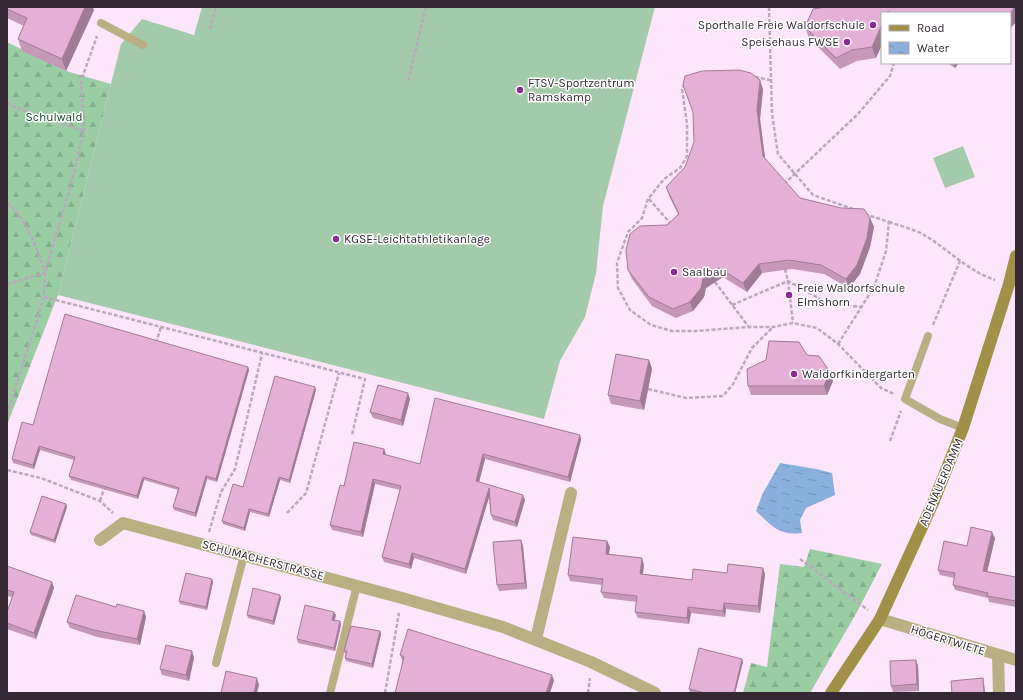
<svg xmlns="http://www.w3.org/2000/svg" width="1023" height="700" viewBox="0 0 1023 700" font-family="Karla,sans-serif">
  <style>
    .forest { fill: url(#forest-firs) }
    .pitch { fill: #a3cba9 }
    .water { fill: url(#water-ripples) }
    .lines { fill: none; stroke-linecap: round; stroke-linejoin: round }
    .path { stroke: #bca8bc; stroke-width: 2.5; stroke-dasharray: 4 2; stroke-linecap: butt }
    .lane { stroke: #b9af82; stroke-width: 8 }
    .street { stroke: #b9af82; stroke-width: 12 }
    .secondary { stroke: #a09048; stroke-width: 12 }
    .wall { fill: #c597b9 }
    .shaded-wall { fill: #a07b96 }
    .building { fill: #e5b0d7; stroke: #a07b96 }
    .poi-dot { fill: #8b2b94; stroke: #fff; stroke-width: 1.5 }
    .labels { text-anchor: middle; stroke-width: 3; stroke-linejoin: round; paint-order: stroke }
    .poi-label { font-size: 12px; fill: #332833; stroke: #fff; text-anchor: start }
    .park-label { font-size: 12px; fill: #0f4720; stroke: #fff }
    .street-label { font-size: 12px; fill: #332833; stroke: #fff }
  </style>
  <defs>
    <pattern id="forest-firs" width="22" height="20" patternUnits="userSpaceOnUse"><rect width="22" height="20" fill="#9bcda3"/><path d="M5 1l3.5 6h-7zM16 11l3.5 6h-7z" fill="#86b08d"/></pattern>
    <pattern id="water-ripples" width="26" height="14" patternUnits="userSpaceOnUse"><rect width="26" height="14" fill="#89b0dd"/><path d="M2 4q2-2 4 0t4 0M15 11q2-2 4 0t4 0" fill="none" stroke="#718fb4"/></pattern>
  </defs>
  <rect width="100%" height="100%" fill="#fde5fc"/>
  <path class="forest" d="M 7,42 L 66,71 L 111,84 L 58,295 L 7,425 Z
    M 810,549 L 882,564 L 857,612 L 810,693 L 743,693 L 751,663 L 767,667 L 780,564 L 804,567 Z"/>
  <path class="pitch" d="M 202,7 L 655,7 L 603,206 L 596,273 L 585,317 L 560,361 L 544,419 L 58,295 L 121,44 L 142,19 L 194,35 Z
    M 963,146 L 975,177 L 945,188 L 933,158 Z"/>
  <path class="water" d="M 780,463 L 816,469 L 832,473 L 835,495 L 806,508 L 800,520 L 802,533 C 779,536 772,526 756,511 L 763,493 Z"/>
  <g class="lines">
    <path class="path" d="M 769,7 L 772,114 L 778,154 L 813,195 L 853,209
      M 210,29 L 216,7
      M 755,77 L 770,80
      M 408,81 L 426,7
      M 685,84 L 682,89 L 687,124 L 687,156 L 680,168 L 664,179 L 648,199 L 642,218 L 628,232 L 617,263 L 618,288 L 630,310 L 651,325 L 672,331 L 696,331 L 749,327 L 773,327 L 793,323 L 817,328 L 838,344 L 881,388 L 894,394
      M 7,102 L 12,106 L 84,131
      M 784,184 L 858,114 L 890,76 L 894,63
      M 649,199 L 672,225
      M 7,203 C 28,219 36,248 45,273
      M 889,222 C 900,226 914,229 924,235 C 948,249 968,271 995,280
      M 785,269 L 788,281 L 793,323
      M 715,282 L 748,326
      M 7,284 L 45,273
      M 44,297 L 365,379 L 352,435
      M 732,305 L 788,281 L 829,304 L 861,307
      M 933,325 L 960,261
      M 156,343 L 161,327
      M 838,344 L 874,287 L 886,251 L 889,222 L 865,214
      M 648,389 L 686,398 L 723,396 L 733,384 L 752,348 L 773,327
      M 7,415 L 44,297 L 45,273 L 70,188 L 84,131 L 81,81 L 97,36
      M 890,441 L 901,411
      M 7,470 L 41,478 L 100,501 L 113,513
      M 100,501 L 105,486
      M 287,513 L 306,493 L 339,373
      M 209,532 L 221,492 L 235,469 L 262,354
      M 800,559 L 868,610
      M 385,693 L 399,613
      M 588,693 L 590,678"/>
    <path class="lane" d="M 101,23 L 143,45
      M 928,336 L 905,399 L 940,419 L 963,428
      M 216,663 L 244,555
      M 330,693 L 357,585"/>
    <path class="street" d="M 100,540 L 123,523 L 402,598 L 503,627 L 591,662 L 655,693
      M 880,619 L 1016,660
      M 536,639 L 571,493
      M 998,655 L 999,693"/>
    <path class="secondary" d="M 831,693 L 880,619 L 933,503 L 963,428 L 1009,284 L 1016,256"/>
  </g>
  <path class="wall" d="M 7,7 L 94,10 L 66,71 L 22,51 L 18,39 L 24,26 L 7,18 Z
    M 826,7 L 1010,13 L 882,13 L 876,58 L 857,61 L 840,69 L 809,38 L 805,27 Z
    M 947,63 L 959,63 L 955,68 Z
    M 763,89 L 760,119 L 765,159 L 800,198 L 870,218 L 874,227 L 870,247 L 860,274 L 849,288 L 824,274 L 792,269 L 762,273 L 747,292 L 723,277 L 706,288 L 704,297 L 693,311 L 676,318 L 652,306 L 632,279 L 628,270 L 678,214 L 669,196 L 666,187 Z
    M 807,355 L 830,372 L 833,381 L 827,395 L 751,395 L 748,386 Z
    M 649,360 L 652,369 L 644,410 L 611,404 L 608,395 Z
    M 248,367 L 249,370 L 217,482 L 207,479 L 196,517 L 174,510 L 173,507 L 178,490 L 144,480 L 138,499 L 71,480 L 69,476 L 74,460 L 40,450 L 34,469 L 13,463 L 12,459 L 33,425 Z
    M 315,387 L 316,390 L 290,483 L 280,480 L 269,517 L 250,512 L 245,531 L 223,524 L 222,521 L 243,487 Z
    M 410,399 L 403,426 L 373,418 L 370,412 Z
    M 580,435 L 581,440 L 570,482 L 485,459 L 479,482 L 525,500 L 517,527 L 493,520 L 491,515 L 489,497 L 466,574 L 414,558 L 411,569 L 384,562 L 382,557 L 400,490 L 375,484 L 363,537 L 332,530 L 330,525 L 344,486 L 384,449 L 386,455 L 420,464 Z
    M 66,504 L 67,507 L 55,543 L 31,535 L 30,532 Z
    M 995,538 L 987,571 L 1016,577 L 1016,607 L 989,602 L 988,598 L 955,590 L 953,585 L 954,578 L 940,575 L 938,570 L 967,546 Z
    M 521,540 L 523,546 L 527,589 L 499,591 L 497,585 Z
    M 607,541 L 610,547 L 609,554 L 644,565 L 643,574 L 692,580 L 727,573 L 765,574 L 760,613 L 726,609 L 725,617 L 691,613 L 689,624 L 638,618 L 635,612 L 637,602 L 604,598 L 601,592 L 602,585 L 570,581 L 568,575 Z
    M 7,566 L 52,582 L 54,588 L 36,639 L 7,629 L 7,612 L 12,597 L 7,596 Z
    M 212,579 L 213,582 L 207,610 L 180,604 L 179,601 Z
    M 280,595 L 281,598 L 274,625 L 248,618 L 247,615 Z
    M 116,607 L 144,611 L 146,617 L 140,645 L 97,637 L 70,628 L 67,622 Z
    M 336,615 L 334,620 L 340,621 L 341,625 L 335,651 L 298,643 L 297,639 Z
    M 380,631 L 381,634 L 373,668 L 346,661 L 345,658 L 346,654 L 345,654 L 344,651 Z
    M 192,651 L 194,658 L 189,681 L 162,675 L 160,669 Z
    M 400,655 L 554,680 L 550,693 L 395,693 L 403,661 L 402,660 Z
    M 916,660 L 918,666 L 919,691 L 893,692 L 891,686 Z
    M 743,662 L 735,693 L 694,693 L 690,692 L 689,689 Z"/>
  <path class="shaded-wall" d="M 85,7 L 93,7 L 94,10 L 66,71 L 62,59 Z
    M 1015,7 L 1016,7 L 1016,22 L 1010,29 L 1010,13 Z
    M 882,24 L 882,45 L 876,58 L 872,47 Z
    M 953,63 L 959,63 L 955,68 Z
    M 760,80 L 763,89 L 760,119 L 766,165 L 763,156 L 757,110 Z
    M 870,218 L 874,227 L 870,247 L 860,274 L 849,288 L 846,279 Z
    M 759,264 L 762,273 L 747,292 L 743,283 Z
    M 719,268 L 723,277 L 706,288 L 704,297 L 693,311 L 690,302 L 703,279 Z
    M 649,360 L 652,369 L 644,410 L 640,401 Z
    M 248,367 L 249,370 L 217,482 L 216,479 Z
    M 830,372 L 833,381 L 827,395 L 824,386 Z
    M 315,387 L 316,390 L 290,483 L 289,480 Z
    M 408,393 L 410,399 L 403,426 L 401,420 Z
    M 580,435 L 581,440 L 570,482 L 568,477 Z
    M 39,446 L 40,450 L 34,469 L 33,465 Z
    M 384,449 L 386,454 L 385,459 L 383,454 Z
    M 483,454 L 485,459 L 478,486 L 476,481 Z
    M 206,476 L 207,479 L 196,517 L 195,513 Z
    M 143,477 L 144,480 L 138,499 L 137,496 Z
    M 279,477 L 280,480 L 269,517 L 268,514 Z
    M 373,479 L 375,484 L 363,537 L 361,532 Z
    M 489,488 L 490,494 L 466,574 L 465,569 Z
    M 523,495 L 525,500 L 517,527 L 515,522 Z
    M 66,504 L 67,507 L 55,543 L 54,540 Z
    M 249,509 L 250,512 L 245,531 L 244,528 Z
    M 992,532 L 995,538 L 986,577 L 983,571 Z
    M 521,540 L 523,546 L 527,589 L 525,583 Z
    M 607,541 L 610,547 L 608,560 L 606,554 Z
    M 412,553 L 414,558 L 411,569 L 409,564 Z
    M 642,558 L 644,565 L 642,580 L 640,574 Z
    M 763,568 L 765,574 L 760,613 L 758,606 Z
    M 212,579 L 213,582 L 207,610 L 206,607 Z
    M 52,582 L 54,588 L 36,639 L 34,633 Z
    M 280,595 L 281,598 L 274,625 L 273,621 Z
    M 724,603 L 726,609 L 725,617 L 723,611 Z
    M 688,607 L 691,613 L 689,624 L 687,618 Z
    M 144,611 L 146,617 L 140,645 L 137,639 Z
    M 334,612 L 336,615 L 334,623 L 332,620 Z
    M 340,621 L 341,625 L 335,651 L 334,648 Z
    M 380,631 L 381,634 L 373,668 L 372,664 Z
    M 192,651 L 194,658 L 189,681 L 186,675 Z
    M 742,659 L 743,662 L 735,693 L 734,693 Z
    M 916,660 L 918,666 L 919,691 L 917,684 Z
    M 552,675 L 554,680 L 550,693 L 546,693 Z
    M 257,678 L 259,685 L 257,693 L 254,693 Z
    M 983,678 L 984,683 L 985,693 L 984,693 Z"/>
  <path class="building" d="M 7,7 L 85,7 L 62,59 L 18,39 L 27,18 L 7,9 Z
    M 826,7 L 1015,7 L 1010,13 L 891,13 L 888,11 L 887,13 L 882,13 L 882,24 L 872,47 L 852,50 L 836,58 L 805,27 L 813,9 Z
    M 739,70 L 751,73 L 760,80 L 757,110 L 763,156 L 800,198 L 841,208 L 864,209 L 870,218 L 867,238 L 857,265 L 846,279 L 821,265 L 789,260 L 759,264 L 743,283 L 719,268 L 703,279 L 701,288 L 690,302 L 673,309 L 649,297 L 628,270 L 626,250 L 630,234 L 640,226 L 667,225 L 679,214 L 666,187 L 685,167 L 694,142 L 693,112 L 683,85 L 685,76 L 702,71 Z
    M 65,314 L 248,367 L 216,479 L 206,476 L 195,513 L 173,507 L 179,488 L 143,477 L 137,496 L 69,476 L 75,457 L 39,446 L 33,465 L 12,459 L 22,422 L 33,425 Z
    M 769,341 L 799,342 L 807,355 L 819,356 L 830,372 L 824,386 L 748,386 L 747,369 L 766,360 Z
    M 616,354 L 649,360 L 640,401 L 608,395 Z
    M 275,376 L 315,387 L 289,480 L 279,477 L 268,514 L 249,509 L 244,528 L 222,521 L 233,484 L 243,487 Z
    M 378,385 L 408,393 L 401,420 L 370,412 Z
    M 435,398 L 580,435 L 568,477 L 483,454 L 476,481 L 523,495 L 515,522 L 491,515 L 489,488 L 465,569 L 412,553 L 409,564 L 382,557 L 401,486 L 373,479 L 361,532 L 330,525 L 340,485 L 344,486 L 354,442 L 384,449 L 383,454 L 420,464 Z
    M 42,496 L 66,504 L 54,540 L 30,532 Z
    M 971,527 L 992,532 L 983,571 L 1016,577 L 1016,601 L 987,596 L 988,593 L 953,585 L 955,573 L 938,570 L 944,541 L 967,546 Z
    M 573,537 L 607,541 L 606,554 L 642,558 L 640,574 L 692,580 L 693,569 L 727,573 L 728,564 L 763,568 L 758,606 L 724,603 L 723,611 L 688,607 L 687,618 L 635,612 L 637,596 L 601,592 L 603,579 L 568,575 Z
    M 521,540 L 525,583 L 497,585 L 493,542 Z
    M 7,566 L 52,582 L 34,633 L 7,623 L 7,612 L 14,592 L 7,590 Z
    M 186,573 L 212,579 L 206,607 L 179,601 Z
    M 253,588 L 280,595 L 273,621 L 247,615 Z
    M 76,595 L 116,607 L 117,604 L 144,611 L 137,639 L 94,630 L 67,622 Z
    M 305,605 L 334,612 L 332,620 L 340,621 L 334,648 L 297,639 Z
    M 351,626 L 380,631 L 372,664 L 345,658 L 347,651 L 344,651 Z
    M 408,629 L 552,675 L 546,693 L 395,693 L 404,657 L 400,655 Z
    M 166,645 L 192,651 L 186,675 L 160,669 Z
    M 699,648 L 742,659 L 734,693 L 705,693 L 689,689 Z
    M 916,660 L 917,684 L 891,686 L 890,661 Z
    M 226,671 L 257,678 L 254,693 L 221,693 Z
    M 983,678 L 984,693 L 952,693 L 951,681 Z"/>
  <g class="poi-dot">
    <circle cx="873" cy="25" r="4"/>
    <circle cx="847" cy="42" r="4"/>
    <circle cx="520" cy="90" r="4"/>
    <circle cx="336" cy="239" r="4"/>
    <circle cx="674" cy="272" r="4"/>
    <circle cx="789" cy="295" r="4"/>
    <circle cx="794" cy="374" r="4"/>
  </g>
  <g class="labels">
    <g class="poi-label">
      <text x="865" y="29" text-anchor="end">Sporthalle Freie Waldorfschule</text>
      <text x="839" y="46" text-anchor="end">Speisehaus FWSE</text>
      <text x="528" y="87">FTSV-Sportzentrum<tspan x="528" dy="14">Ramskamp</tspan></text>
      <text x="344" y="243">KGSE-Leichtathletikanlage</text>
      <text x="682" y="276">Saalbau</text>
      <text x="797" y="292">Freie Waldorfschule<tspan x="797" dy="14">Elmshorn</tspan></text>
      <text x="802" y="378">Waldorfkindergarten</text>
    </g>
    <g class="park-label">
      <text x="54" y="121">Schulwald</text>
    </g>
    <g class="street-label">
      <text transform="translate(941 482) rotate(-67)" y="4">ADENAUERDAMM</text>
      <text transform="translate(263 560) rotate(15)" y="4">SCHUMACHERSTRASSE</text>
      <text transform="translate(948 640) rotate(17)" y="4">HÖGERTWIETE</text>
    </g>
  </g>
  <rect width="1023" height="700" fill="none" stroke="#332833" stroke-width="16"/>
  <rect x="881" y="12" width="130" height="52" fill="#ffffff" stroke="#ada9ad"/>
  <rect x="889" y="25" width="20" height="6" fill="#a09048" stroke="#ada9ad"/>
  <text x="917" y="32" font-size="12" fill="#332833">Road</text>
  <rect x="889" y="42" width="20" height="12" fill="url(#water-ripples)" stroke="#ada9ad"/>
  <text x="917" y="52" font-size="12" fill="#332833">Water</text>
</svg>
